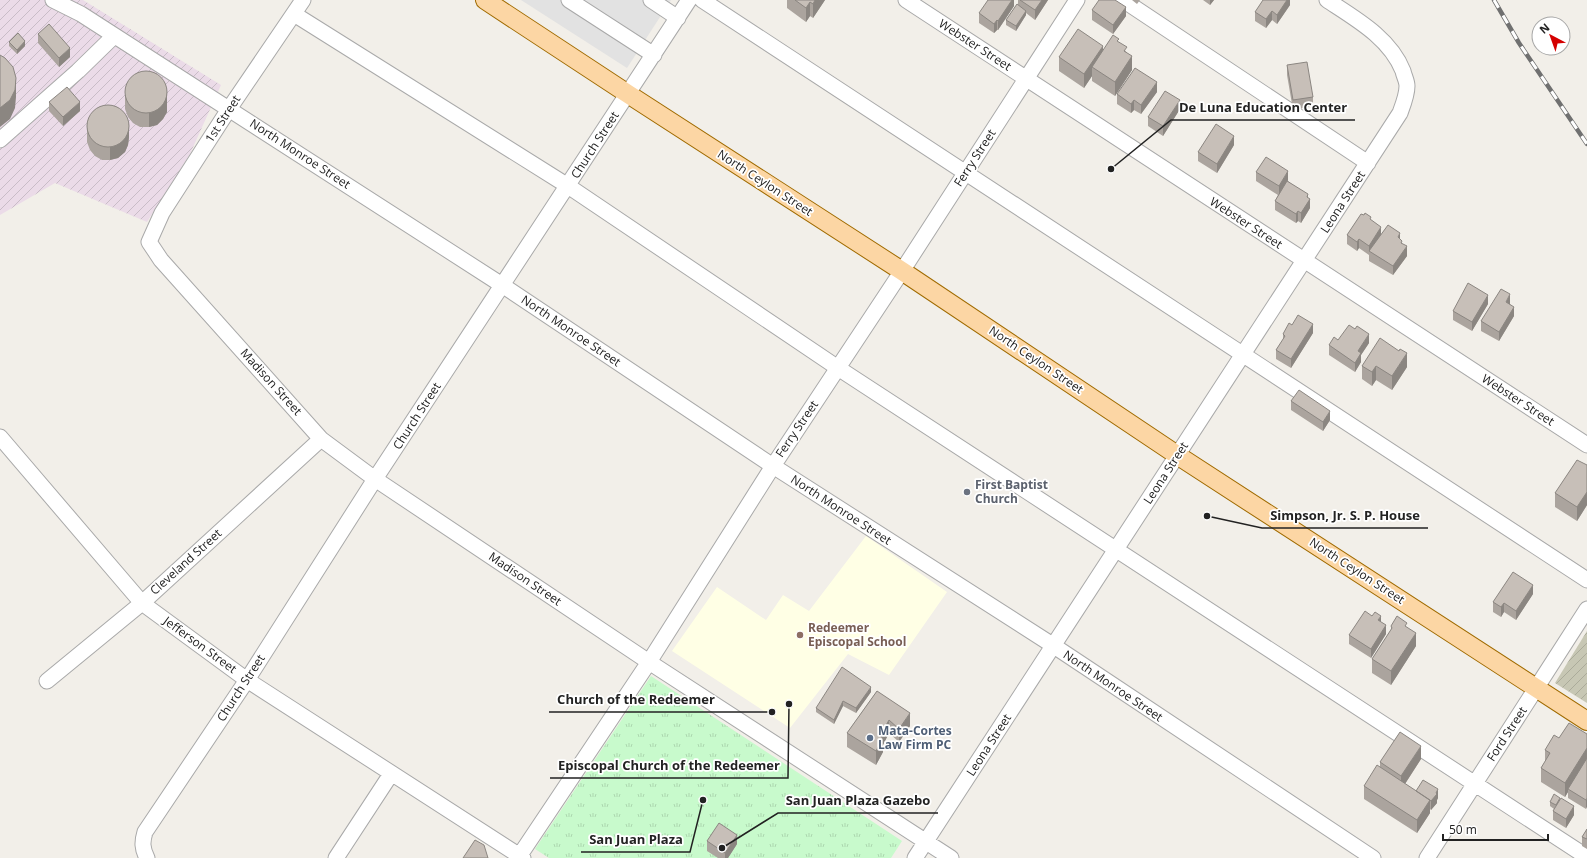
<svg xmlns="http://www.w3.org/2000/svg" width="1587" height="858" viewBox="0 0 1587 858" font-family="'Open Sans',sans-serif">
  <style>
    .industrial { fill: url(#industrial-furrows) }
    .education { fill: #ffffe5 }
    .construction { fill: url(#construction-furrows) }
    .park { fill: url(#park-tufts) }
    .parking { fill: #e2e2e2 }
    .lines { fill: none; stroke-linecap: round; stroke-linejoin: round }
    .minor-casing { stroke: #a9a9a9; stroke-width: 17 }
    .major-casing { stroke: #a06b00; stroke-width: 20 }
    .minor { stroke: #fff; stroke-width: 15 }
    .major { stroke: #fcd6a4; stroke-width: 18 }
    .rail-casing { stroke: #707070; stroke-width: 4.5 }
    .rail { stroke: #fff; stroke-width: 3; stroke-dasharray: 9; stroke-linecap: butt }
    .wall { fill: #aba49e }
    .shaded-wall { fill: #8b8681 }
    .building { fill: #c7bfb8; stroke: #8b8681 }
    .worship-dot { fill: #6b7280; stroke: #fff; stroke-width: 1.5 }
    .education-dot { fill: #8d6e63; stroke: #fff; stroke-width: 1.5 }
    .service-dot { fill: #5c6f8a; stroke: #fff; stroke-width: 1.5 }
    .labels { text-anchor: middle; stroke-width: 3.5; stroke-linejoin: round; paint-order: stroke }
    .street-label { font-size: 12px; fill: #222; stroke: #fff }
    .worship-label { font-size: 12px; font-weight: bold; fill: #5b616d; stroke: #fff; text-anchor: start }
    .education-label { font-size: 12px; font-weight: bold; fill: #785e54; stroke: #fff; text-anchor: start }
    .service-label { font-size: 12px; font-weight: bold; fill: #4e5e75; stroke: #fff; text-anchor: start }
    .leader { fill: none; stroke: #222; stroke-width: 1.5 }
    .callout-dot { fill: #222; stroke: #fff; stroke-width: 1.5 }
    .callout-label { font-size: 13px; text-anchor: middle; font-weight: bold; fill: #222; stroke: #fff; stroke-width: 3.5; stroke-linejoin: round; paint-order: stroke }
  </style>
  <defs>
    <pattern id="industrial-furrows" width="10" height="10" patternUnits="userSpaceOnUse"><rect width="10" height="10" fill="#ebdbe8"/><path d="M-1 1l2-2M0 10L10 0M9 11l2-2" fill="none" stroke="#c9bcc7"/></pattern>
    <pattern id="construction-furrows" width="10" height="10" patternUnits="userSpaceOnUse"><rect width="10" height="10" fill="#c7c7b4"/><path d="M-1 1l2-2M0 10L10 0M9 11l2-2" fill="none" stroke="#abab9a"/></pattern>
    <pattern id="park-tufts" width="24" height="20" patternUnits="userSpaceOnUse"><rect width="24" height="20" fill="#c8facc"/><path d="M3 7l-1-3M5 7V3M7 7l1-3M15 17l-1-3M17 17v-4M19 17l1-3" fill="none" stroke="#acd6af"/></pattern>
  </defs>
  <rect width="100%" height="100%" fill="#f2efe9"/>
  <path class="industrial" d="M 0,0 L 83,0 L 221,85 L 190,154 L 147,222 L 55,183 L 0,215 Z"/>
  <path class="education" d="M 866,536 L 947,592 L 889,675 L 848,654 L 790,728 L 672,651 L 717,587 L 766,620 L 783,595 L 809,611 Z"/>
  <path class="construction" d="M 1587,631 L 1587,703 L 1555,683 Z"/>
  <path class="park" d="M 651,676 L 902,841 L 891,858 L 549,858 L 535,849 Z"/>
  <path class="parking" d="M 521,0 L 671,0 L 627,68 Z"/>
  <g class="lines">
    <defs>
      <path id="minor" d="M 53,0 L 81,14 L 502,285 L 773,466 L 1054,646 L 1373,858
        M 303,0 L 229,109 L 162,213 L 149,242 L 161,260 L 321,439 L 375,479 L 649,662 L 951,858
        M 569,0 L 654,55
        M 651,0 L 678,18
        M 702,0 L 1587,580
        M 906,0 L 1587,445
        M 1123,0 L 1368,163
        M 294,14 L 568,186 L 838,368 L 1587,857
        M 0,140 L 78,71 L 114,36
        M 0,437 L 142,603 L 247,680 L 523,858
        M 47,681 L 142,603 L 321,439
        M 147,858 C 142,848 142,842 145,832 L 247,680 L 375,479 L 689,0
        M 336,858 L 391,774
        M 518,858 L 649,662 L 773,466 L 902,271 L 1077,0
        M 915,858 L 1400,113 C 1403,105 1407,95 1407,86 C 1407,81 1404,76 1403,71 C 1390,38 1356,19 1327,0
        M 1427,858 L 1587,609"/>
      <path id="major" d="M 485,0 L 628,94 L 902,271 L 1177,455 L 1587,721"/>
    </defs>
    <use href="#minor" class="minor-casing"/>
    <use href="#major" class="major-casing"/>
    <use href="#minor" class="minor"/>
    <use href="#major" class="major"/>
    <defs>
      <path id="rail" d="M 1494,0 L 1519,43 L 1587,144"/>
    </defs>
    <use href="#rail" class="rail-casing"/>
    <use href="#rail" class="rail"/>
  </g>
  <path class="wall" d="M 787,0 L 825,0 L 813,18 L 810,16 L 806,22 L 787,8 Z
    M 1014,0 L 1014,6 L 998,30 L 997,30 L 994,33 L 979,23 L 979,13 Z
    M 1018,0 L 1048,0 L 1035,20 L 1026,13 L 1026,15 L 1016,31 L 1006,25 L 1006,20 L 1018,5 Z
    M 1132,0 L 1140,0 L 1137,4 Z
    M 1203,0 L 1214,0 L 1210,5 Z
    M 1290,0 L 1290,5 L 1277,24 L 1272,20 L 1266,28 L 1255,21 L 1255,12 Z
    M 1092,10 L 1126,16 L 1113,34 L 1092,20 Z
    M 38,34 L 70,57 L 59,67 L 38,43 Z
    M 9,42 L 25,46 L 17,54 L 9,46 Z
    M 1119,42 L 1127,53 L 1132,70 L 1115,96 L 1092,81 L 1092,76 L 1084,88 L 1059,71 L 1059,57 L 1103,50 Z
    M 1287,65 L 1313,97 L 1313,106 L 1293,110 L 1287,75 Z
    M 1157,92 L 1141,114 L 1134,110 L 1131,113 L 1117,104 L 1117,94 Z
    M 125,95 L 167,104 L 167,112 L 163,119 L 157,125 L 149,127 L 140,127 L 133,123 L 128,117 L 125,109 Z
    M 49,102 L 80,111 L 63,126 L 49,111 Z
    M 1180,109 L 1163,136 L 1148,126 L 1148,117 Z
    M 87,128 L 129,137 L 128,145 L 125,152 L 118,158 L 110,160 L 102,160 L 95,156 L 90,150 L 87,142 Z
    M 1234,145 L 1217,173 L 1198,161 L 1198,152 Z
    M 1256,172 L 1288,180 L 1288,181 L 1308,198 L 1310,208 L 1301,223 L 1298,221 L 1296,223 L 1275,210 L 1275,201 L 1278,195 L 1256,181 Z
    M 1371,220 L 1381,234 L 1400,239 L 1402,243 L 1407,256 L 1393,275 L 1369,261 L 1369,255 L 1359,248 L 1357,251 L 1347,244 L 1347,235 Z
    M 1488,304 L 1472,331 L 1453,320 L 1453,311 Z
    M 1510,304 L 1514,316 L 1499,341 L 1481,331 L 1481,321 Z
    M 1313,333 L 1291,368 L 1276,359 L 1276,350 L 1283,340 L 1283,334 Z
    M 1338,340 L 1369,343 L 1361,355 L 1361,362 L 1355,372 L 1329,355 L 1329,345 Z
    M 1362,366 L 1407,367 L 1392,390 L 1376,380 L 1372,386 L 1362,379 Z
    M 1291,401 L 1330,420 L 1323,431 L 1291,410 Z
    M 1587,465 L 1587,505 L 1577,521 L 1555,507 L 1555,493 Z
    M 1533,594 L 1516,620 L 1504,612 L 1501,617 L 1493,612 L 1493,602 Z
    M 1381,622 L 1386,634 L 1371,658 L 1349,644 L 1349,635 Z
    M 1391,626 L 1407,627 L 1416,646 L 1391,685 L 1372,673 L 1372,659 L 1391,630 Z
    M 877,691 L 910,726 L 899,742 L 889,733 L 883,745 L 883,752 L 876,765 L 847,747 L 847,733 Z
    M 871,692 L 856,713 L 843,706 L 834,724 L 816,712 L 816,708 Z
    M 1587,734 L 1586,809 L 1568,798 L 1568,792 L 1565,797 L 1541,782 L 1541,768 L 1545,762 L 1545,750 L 1559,738 Z
    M 1421,759 L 1405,784 L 1416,791 L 1438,798 L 1437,800 L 1437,803 L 1431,810 L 1430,809 L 1430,813 L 1417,833 L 1364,799 L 1364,786 L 1380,767 L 1380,762 Z
    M 1560,799 L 1574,815 L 1566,828 L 1553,820 L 1553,811 L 1554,809 L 1550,806 L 1550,802 Z
    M 1587,829 L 1587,849 L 1582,846 L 1582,837 Z
    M 707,841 L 737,844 L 728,858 L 718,858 L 707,851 Z"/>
  <path class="shaded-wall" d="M 815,0 L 825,0 L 813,18 L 813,4 Z
    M 1012,0 L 1014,0 L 1014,6 L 998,30 L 998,21 Z
    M 1042,0 L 1048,0 L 1035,20 L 1035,10 Z
    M 1210,0 L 1214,0 L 1210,5 Z
    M 1287,0 L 1290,0 L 1290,5 L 1277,24 L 1277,15 Z
    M 810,2 L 810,16 L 806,22 L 806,8 Z
    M 1126,7 L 1126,16 L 1113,34 L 1113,25 Z
    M 1026,11 L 1026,15 L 1016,31 L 1016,26 Z
    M 1272,11 L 1272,20 L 1266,28 L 1266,19 Z
    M 997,20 L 997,30 L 994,33 L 994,24 Z
    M 25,41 L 25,46 L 17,54 L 17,50 Z
    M 1103,46 L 1103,60 L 1092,67 L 1092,76 L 1084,88 L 1084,74 Z
    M 70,48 L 70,57 L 59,67 L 59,58 Z
    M 1132,56 L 1132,70 L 1115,96 L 1115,82 Z
    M 16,78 L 16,97 L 15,108 L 10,119 L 0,127 L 0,108 Z
    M 1157,82 L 1157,92 L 1141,114 L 1141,105 Z
    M 167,90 L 167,112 L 163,119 L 157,125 L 149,127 L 149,113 Z
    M 1134,100 L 1134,110 L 1131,113 L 1131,104 Z
    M 1180,100 L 1180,109 L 1163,136 L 1163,126 Z
    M 80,102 L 80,111 L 63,126 L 63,117 Z
    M 129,123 L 129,137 L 128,145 L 125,152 L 118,158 L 110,160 L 110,147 Z
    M 1234,136 L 1234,145 L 1217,173 L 1217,164 Z
    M 1288,171 L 1288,180 L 1279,195 L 1279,186 Z
    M 1308,194 L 1308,201 L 1310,199 L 1310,208 L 1301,223 L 1301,213 L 1307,197 Z
    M 1298,211 L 1298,221 L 1296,223 L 1296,214 Z
    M 1381,227 L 1381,237 L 1369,251 L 1369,255 L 1369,246 Z
    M 1400,233 L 1400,243 L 1398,237 Z
    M 1359,239 L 1359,248 L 1357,251 L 1357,242 Z
    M 1407,246 L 1407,256 L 1393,275 L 1393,266 Z
    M 1510,294 L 1510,304 L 1506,311 L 1506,302 Z
    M 1488,295 L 1488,304 L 1472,331 L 1472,322 Z
    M 1514,307 L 1514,316 L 1499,341 L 1499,332 Z
    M 1313,324 L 1313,333 L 1291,368 L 1291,359 Z
    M 1369,334 L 1369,343 L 1361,355 L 1361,362 L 1355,372 L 1355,363 L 1358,351 Z
    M 1407,353 L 1407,367 L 1392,390 L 1392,376 Z
    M 1376,366 L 1376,380 L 1372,386 L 1372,372 Z
    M 1330,411 L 1330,420 L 1323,431 L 1323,422 Z
    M 1587,492 L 1587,505 L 1577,521 L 1577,507 Z
    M 1533,585 L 1533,594 L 1516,620 L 1516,611 Z
    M 1504,603 L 1504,612 L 1501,617 L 1501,607 Z
    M 1381,616 L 1381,625 L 1378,620 Z
    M 1386,625 L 1386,634 L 1371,658 L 1371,649 Z
    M 1416,633 L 1416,646 L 1391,685 L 1391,671 Z
    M 871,687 L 871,692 L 856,713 L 856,708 Z
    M 843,701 L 843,706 L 834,724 L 834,720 Z
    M 910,713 L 910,726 L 899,742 L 899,729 Z
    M 889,720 L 889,733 L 883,745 L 883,752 L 876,765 L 876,751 L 880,736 Z
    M 1421,746 L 1421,759 L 1401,790 L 1401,776 Z
    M 1587,748 L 1587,762 L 1568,789 L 1568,792 L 1565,797 L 1565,783 Z
    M 1438,789 L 1438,798 L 1437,800 L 1437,803 L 1431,810 L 1431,801 Z
    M 1587,798 L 1587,807 L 1586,809 L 1586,800 Z
    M 1430,800 L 1430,813 L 1417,833 L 1417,820 Z
    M 1574,806 L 1574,815 L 1566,828 L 1566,819 Z
    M 737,835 L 737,844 L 728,858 L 725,858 L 725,853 Z"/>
  <path class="building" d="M 795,0 L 815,0 L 813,4 L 810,2 L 806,8 Z
    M 988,0 L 1012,0 L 998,21 L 997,20 L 994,24 L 979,13 Z
    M 1020,0 L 1042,0 L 1035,10 Z
    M 1099,0 L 1115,0 L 1126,7 L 1113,25 L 1092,10 Z
    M 1263,0 L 1287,0 L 1277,15 L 1272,11 L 1266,19 L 1255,12 Z
    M 1017,4 L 1026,11 L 1016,26 L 1006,20 Z
    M 49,24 L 70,48 L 59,58 L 38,34 Z
    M 1078,29 L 1103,46 L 1084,74 L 1059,57 Z
    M 18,33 L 25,41 L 17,50 L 9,42 Z
    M 1113,35 L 1119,39 L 1117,41 L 1127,47 L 1124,51 L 1132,56 L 1115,82 L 1092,67 Z
    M 0,55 L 5,58 L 13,67 L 16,78 L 15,90 L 10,100 L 0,108 Z
    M 1307,62 L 1313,97 L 1293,100 L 1287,65 Z
    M 1135,68 L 1157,82 L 1141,105 L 1134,100 L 1131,104 L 1117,94 Z
    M125 92a21 21 0 1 1 42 0a21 21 0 1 1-42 0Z
    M 67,87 L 80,102 L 63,117 L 49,102 Z
    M 1165,91 L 1180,100 L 1163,126 L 1148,117 Z
    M87 126a21 21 0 1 1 42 0a21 21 0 1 1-42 0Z
    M 1216,124 L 1234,136 L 1217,164 L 1198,152 Z
    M 1266,157 L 1288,171 L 1279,186 L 1256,172 Z
    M 1287,181 L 1308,194 L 1307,197 L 1310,199 L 1301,213 L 1298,211 L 1296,214 L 1275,201 Z
    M 1365,213 L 1371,217 L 1370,219 L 1381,227 L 1369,246 L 1359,239 L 1357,242 L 1347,235 L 1361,214 L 1364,215 Z
    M 1388,225 L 1400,233 L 1398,237 L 1402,241 L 1401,243 L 1407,246 L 1393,266 L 1369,251 Z
    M 1468,283 L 1488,295 L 1472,322 L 1453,311 Z
    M 1501,289 L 1510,294 L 1506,302 L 1514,307 L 1499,332 L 1481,321 Z
    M 1298,315 L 1313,324 L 1291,359 L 1276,350 L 1285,336 L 1283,334 L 1289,323 L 1292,325 Z
    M 1349,325 L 1355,329 L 1357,326 L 1369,334 L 1358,351 L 1361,353 L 1355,363 L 1329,345 L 1334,337 L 1338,340 Z
    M 1380,338 L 1399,351 L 1400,349 L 1407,353 L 1392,376 L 1376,366 L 1372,372 L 1362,366 Z
    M 1299,390 L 1330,411 L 1323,422 L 1291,401 Z
    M 1577,460 L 1587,465 L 1587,492 L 1577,507 L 1555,493 Z
    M 1513,572 L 1533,585 L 1516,611 L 1504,603 L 1501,607 L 1493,602 Z
    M 1365,611 L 1372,616 L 1375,612 L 1381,616 L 1378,620 L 1386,625 L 1371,649 L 1349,635 Z
    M 1397,616 L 1407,623 L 1405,626 L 1416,633 L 1391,671 L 1372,659 L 1392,628 L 1391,626 Z
    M 842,667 L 871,687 L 856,708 L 843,701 L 834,720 L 816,708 Z
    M 877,691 L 910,713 L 899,729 L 889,720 L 880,736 L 883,738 L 876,751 L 847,733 Z
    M 1569,723 L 1587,734 L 1587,748 L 1565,783 L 1541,768 L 1550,753 L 1545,750 L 1554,735 L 1559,738 Z
    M 1400,732 L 1421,746 L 1401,776 L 1380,762 Z
    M 1587,758 L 1587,798 L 1586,800 L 1568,789 Z
    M 1377,765 L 1430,800 L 1417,820 L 1364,786 Z
    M 1423,780 L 1438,789 L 1436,793 L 1437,794 L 1431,801 L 1416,791 Z
    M 1554,794 L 1560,798 L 1556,805 L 1550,802 Z
    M 1561,798 L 1574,806 L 1566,819 L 1553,811 Z
    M 719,823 L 737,835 L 725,853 L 707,841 Z
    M 1587,829 L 1587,839 L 1582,837 Z
    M 475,840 L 484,845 L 488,858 L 463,858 Z"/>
  <circle class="worship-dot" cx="967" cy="492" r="4"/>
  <circle class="education-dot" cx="800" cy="635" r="4"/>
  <circle class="service-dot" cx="870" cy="738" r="4"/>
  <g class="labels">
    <g class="street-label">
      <text transform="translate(975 45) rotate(33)" y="4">Webster Street</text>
      <text transform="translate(223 119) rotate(-57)" y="4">1st Street</text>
      <text transform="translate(595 145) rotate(-57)" y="4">Church Street</text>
      <text transform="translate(300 154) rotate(33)" y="4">North Monroe Street</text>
      <text transform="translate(975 158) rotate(-57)" y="4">Ferry Street</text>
      <text transform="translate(765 183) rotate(33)" y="4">North Ceylon Street</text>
      <text transform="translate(1343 202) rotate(-57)" y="4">Leona Street</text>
      <text transform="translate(1246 223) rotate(33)" y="4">Webster Street</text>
      <text transform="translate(571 331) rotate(34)" y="4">North Monroe Street</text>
      <text transform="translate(1036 360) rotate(34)" y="4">North Ceylon Street</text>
      <text transform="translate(271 382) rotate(48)" y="4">Madison Street</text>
      <text transform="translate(1518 400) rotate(33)" y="4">Webster Street</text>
      <text transform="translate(417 416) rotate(-57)" y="4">Church Street</text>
      <text transform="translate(797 429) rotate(-56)" y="4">Ferry Street</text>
      <text transform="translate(1166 473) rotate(-57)" y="4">Leona Street</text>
      <text transform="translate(841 510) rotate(33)" y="4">North Monroe Street</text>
      <text transform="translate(186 562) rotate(-42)" y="4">Cleveland Street</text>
      <text transform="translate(1357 571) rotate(33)" y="4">North Ceylon Street</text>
      <text transform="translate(525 579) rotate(34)" y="4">Madison Street</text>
      <text transform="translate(200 645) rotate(36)" y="4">Jefferson Street</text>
      <text transform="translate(1113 686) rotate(34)" y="4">North Monroe Street</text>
      <text transform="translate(241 688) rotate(-57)" y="4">Church Street</text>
      <text transform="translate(1507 734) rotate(-57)" y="4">Ford Street</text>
      <text transform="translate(989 745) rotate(-57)" y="4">Leona Street</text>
    </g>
    <g class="worship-label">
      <text x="975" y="489">First Baptist<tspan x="975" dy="14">Church</tspan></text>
    </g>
    <g class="education-label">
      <text x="808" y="632">Redeemer<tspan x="808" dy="14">Episcopal School</tspan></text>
    </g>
    <g class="service-label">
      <text x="878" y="735">Mata-Cortes<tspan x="878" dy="14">Law Firm PC</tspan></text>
    </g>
  </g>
  <path class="leader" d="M1111 169L1171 120H1355M1207 516L1262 528H1428M772 712L723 712H549M789 704L788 778H550M722 848L778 813H938M703 800L690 852H581"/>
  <g class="callout-dot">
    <circle cx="1111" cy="169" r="4"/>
    <circle cx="1207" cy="516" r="4"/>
    <circle cx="772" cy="712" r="4"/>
    <circle cx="789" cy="704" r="4"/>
    <circle cx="722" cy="848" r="4"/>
    <circle cx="703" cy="800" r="4"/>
  </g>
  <g class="callout-label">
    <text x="1263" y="112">De Luna Education Center</text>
    <text x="1345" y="520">Simpson, Jr. S. P. House</text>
    <text x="636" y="704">Church of the Redeemer</text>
    <text x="669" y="770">Episcopal Church of the Redeemer</text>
    <text x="858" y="805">San Juan Plaza Gazebo</text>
    <text x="636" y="844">San Juan Plaza</text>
  </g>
  <g transform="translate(1551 36) rotate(319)"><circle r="19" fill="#ffffff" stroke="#a7a7a7"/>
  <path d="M0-3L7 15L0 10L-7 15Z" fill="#d40000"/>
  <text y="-6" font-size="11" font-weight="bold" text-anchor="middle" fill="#222222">N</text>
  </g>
  <path d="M1443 834v6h105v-6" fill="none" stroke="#222222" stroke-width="2"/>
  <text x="1449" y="834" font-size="12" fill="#222222" stroke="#ffffff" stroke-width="3" paint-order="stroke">50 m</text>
</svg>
